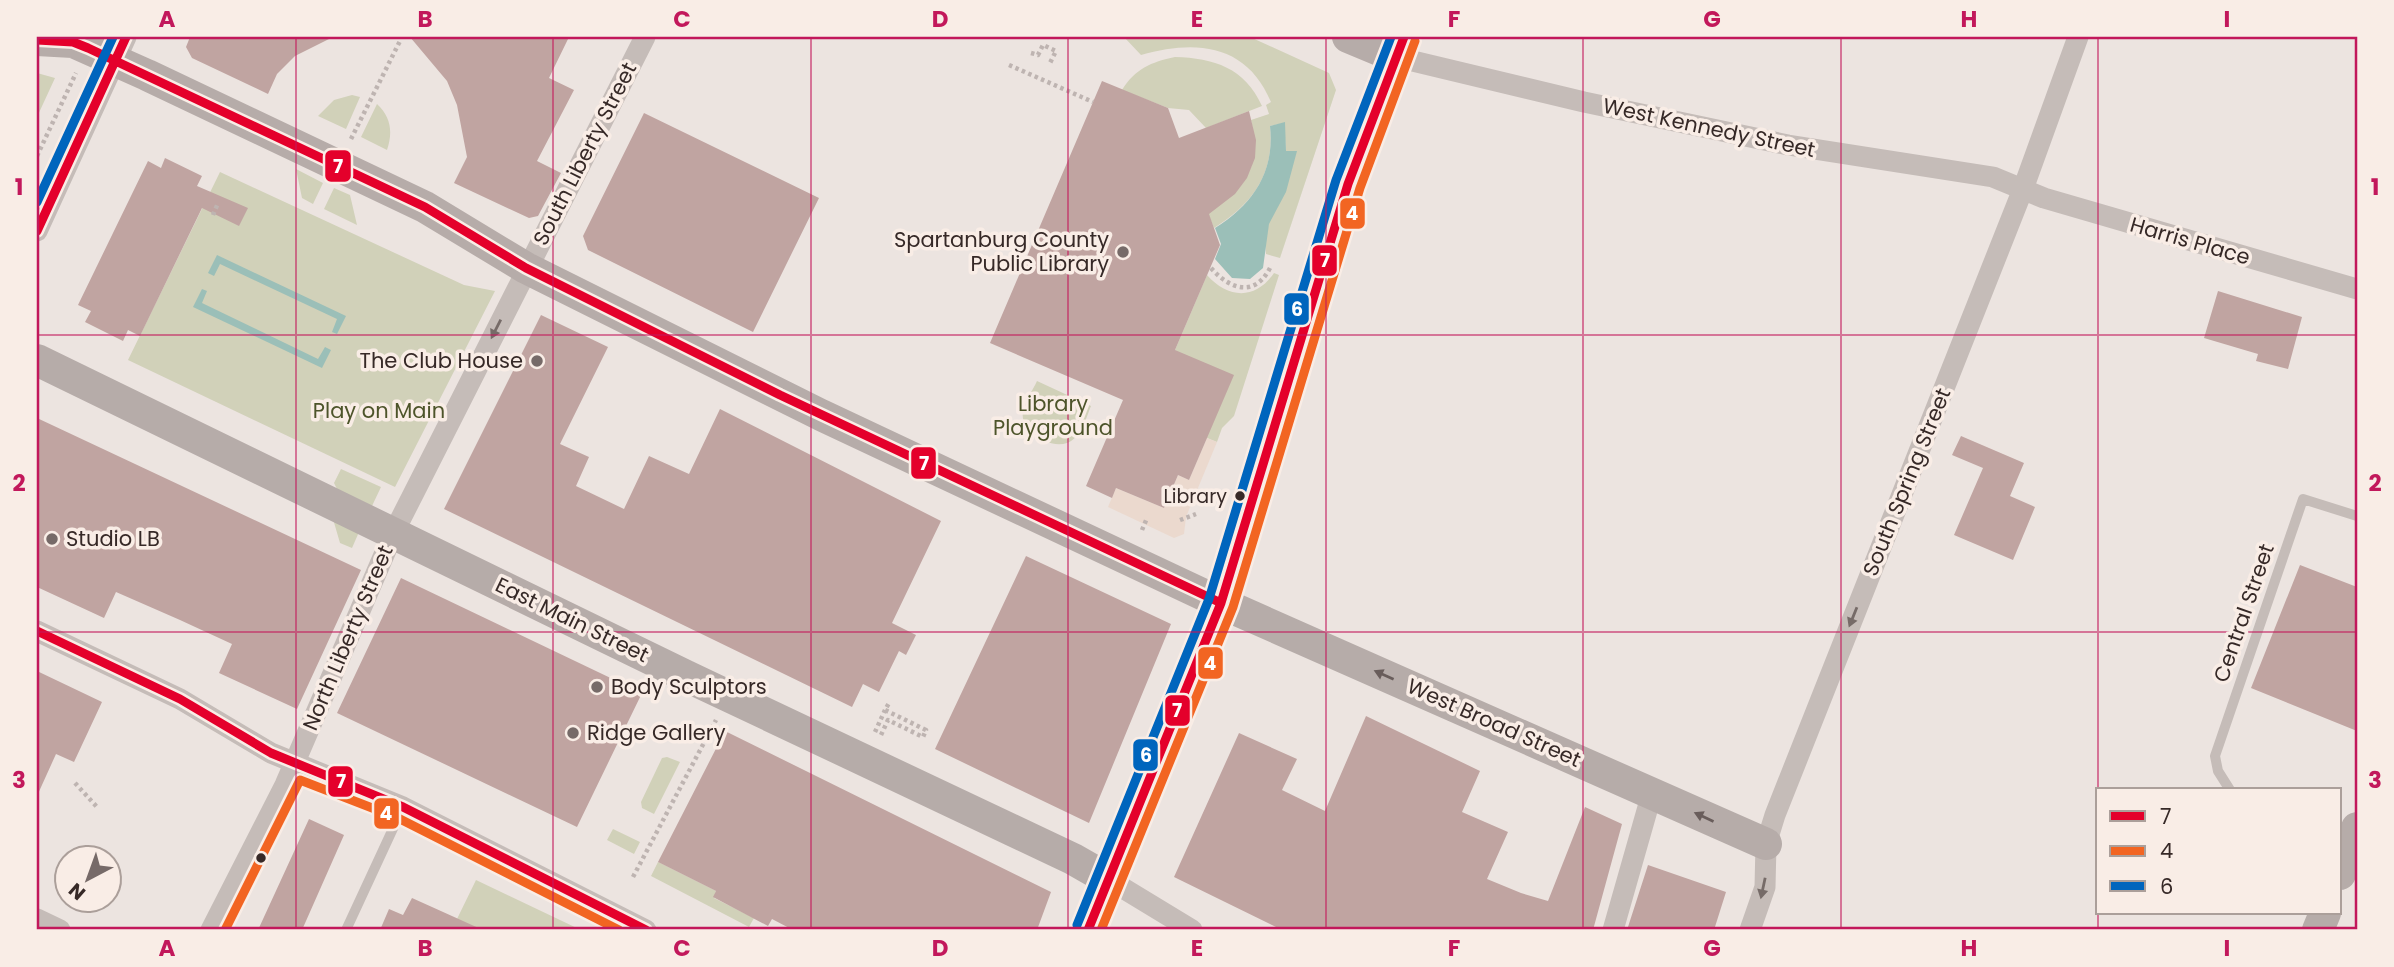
<svg xmlns="http://www.w3.org/2000/svg" width="2394" height="967" viewBox="0 0 2394 967" font-family="Poppins,sans-serif">
  <style>
    .green { fill: #d1d1b9 }
    .plaza { fill: #ebd9ce }
    .water { fill: #9bbfb8 }
    .building { fill: #c0a4a1 }
    .lines { fill: none; stroke-linecap: round; stroke-linejoin: round }
    .path { stroke: #beb4b1; stroke-width: 4.5; stroke-dasharray: 3.5 3.5; stroke-linecap: butt }
    .lane { stroke: #c5bcb8; stroke-width: 10 }
    .street { stroke: #c5bcb8; stroke-width: 21 }
    .secondary { stroke: #b6aca9; stroke-width: 32 }
    .primary { stroke: #b4aaa7; stroke-width: 35 }
    .bus-1-casing { stroke: #f9ede6; stroke-width: 14 }
    .bus-2-casing { stroke: #f9ede6; stroke-width: 14 }
    .bus-3-casing { stroke: #f9ede6; stroke-width: 14 }
    .bus-1 { stroke: #e4002b; stroke-width: 9 }
    .bus-2 { stroke: #f26522; stroke-width: 9 }
    .bus-3 { stroke: #0065bd; stroke-width: 9 }
    .oneway { fill: #766b68 }
    .oneway2 { fill: #695d5b }
    .grid { fill: none; stroke: #c2185b; stroke-width: 2; stroke-opacity: 0.55 }
    .poi-dot { fill: #766a68; stroke: #f9ede6; stroke-width: 2.5 }
    .bus-dot { fill: #362927; stroke: #f9ede6; stroke-width: 2.5 }
    .labels { text-anchor: middle; stroke-width: 7; stroke-linejoin: round; paint-order: stroke }
    .bus-label { font-size: 19px; fill: #362927; stroke: #f9ede6; text-anchor: end }
    .street-label { font-size: 21px; fill: #362927; stroke: #f9ede6 }
    .poi-label { font-size: 21px; fill: #362927; stroke: #f9ede6; text-anchor: start }
    .park-label { font-size: 21px; fill: #4d542a; stroke: #f9ede6 }
    .line-badge { stroke: #f9ede6; stroke-width: 2.5 }
    .badge-label { font-size: 19px; text-anchor: middle; font-weight: bold; fill: #fff }
    .neatline { fill: none; stroke: #c2185b; stroke-width: 2.5 }
    .grid-label { font-size: 23px; text-anchor: middle; font-weight: bold; fill: #c2185b }
  </style>
  <rect width="100%" height="100%" fill="#ece4e0"/>
  <path class="green" d="M 1124,37 L 1250,37 L 1329,73 L 1336,90 L 1280,258 L 1266,254 L 1265,239 L 1286,152 L 1284,123 L 1270,126 C 1275,173 1253,204 1214,228 L 1207,211 C 1246,187 1262,168 1251,120 L 1269,114 L 1266,105 L 1271,102 C 1247,44 1196,39 1141,55 Z
    M 1175,57 C 1214,58 1245,68 1262,106 L 1206,128 L 1189,110 L 1168,108 L 1122,90 C 1135,69 1151,62 1175,57 Z
    M 37,73 L 55,78 L 37,117 Z
    M 352,95 L 360,97 L 346,129 L 318,116 L 334,100 Z
    M 377,104 C 391,117 393,132 387,150 L 361,137 Z
    M 296,169 L 323,183 L 313,204 L 302,198 Z
    M 220,172 L 464,285 L 495,291 L 395,487 L 128,360 Z
    M 334,188 L 350,195 L 357,225 L 324,209 Z
    M 1274,273 L 1279,275 L 1234,416 L 1222,428 L 1217,442 L 1207,438 L 1175,350 L 1207,275 C 1228,299 1256,300 1274,273 Z
    M 1037,381 L 1091,406 C 1086,418 1081,438 1067,443 C 1049,449 1019,432 1023,411 C 1025,401 1033,390 1037,381 Z
    M 341,469 L 381,487 L 372,506 L 337,489 L 334,483 Z
    M 333,519 L 359,532 L 352,548 L 340,543 Z
    M 667,757 L 680,762 L 654,814 L 642,808 L 641,802 L 662,758 Z
    M 613,829 L 640,842 L 634,854 L 607,840 Z
    M 658,862 L 716,891 L 714,898 L 754,918 L 749,927 L 651,876 Z
    M 476,880 L 581,930 L 481,930 L 457,919 Z"/>
  <path class="plaza" d="M 1207,438 L 1217,442 L 1186,517 L 1184,534 L 1174,538 L 1108,507 L 1116,488 L 1164,508 L 1178,475 L 1189,480 Z"/>
  <path class="water" d="M 1285,122 L 1286,151 L 1297,151 L 1286,192 L 1269,224 L 1263,268 L 1250,279 L 1232,278 L 1215,259 L 1221,244 L 1215,228 C 1253,204 1275,172 1270,126 Z
    M 217,255 L 346,316 L 337,334 L 332,332 L 337,319 L 220,264 L 214,276 L 208,273 Z
    M 202,289 L 207,291 L 202,303 L 318,359 L 325,347 L 331,350 L 322,368 L 193,307 Z"/>
  <path class="building" d="M 190,37 L 333,37 L 295,56 L 277,74 L 268,94 L 192,58 L 186,47 Z
    M 410,37 L 569,37 L 549,78 L 574,90 L 537,161 L 561,173 L 538,216 L 529,218 L 454,183 L 467,157 L 457,105 L 447,81 Z
    M 1102,81 L 1168,108 L 1179,138 L 1249,111 L 1256,140 L 1255,158 L 1247,178 L 1235,194 L 1209,214 L 1220,245 L 1175,350 L 1234,375 L 1189,480 L 1178,475 L 1164,508 L 1116,488 L 1112,498 L 1086,486 L 1123,400 L 990,343 Z
    M 644,113 L 819,198 L 753,332 L 588,250 L 583,236 Z
    M 165,158 L 202,176 L 197,186 L 248,208 L 239,226 L 202,208 L 140,336 L 128,330 L 123,341 L 85,322 L 91,311 L 78,305 L 148,161 L 161,168 Z
    M 2218,291 L 2302,317 L 2288,369 L 2256,361 L 2258,354 L 2204,338 Z
    M 541,315 L 608,347 L 560,444 L 589,457 L 576,486 L 624,509 L 649,456 L 689,474 L 720,409 L 941,521 L 892,623 L 916,635 L 906,655 L 899,651 L 879,692 L 863,684 L 852,707 L 444,509 Z
    M 37,418 L 361,570 L 297,709 L 219,673 L 232,644 L 180,620 L 116,592 L 104,618 L 37,587 Z
    M 1961,436 L 2024,463 L 2010,496 L 2035,507 L 2013,560 L 1954,535 L 1983,468 L 1952,455 Z
    M 1026,556 L 1171,624 L 1089,823 L 935,749 Z
    M 2300,565 L 2357,587 L 2357,731 L 2251,688 Z
    M 401,578 L 642,693 L 577,827 L 337,713 Z
    M 37,671 L 102,702 L 74,762 L 56,754 L 37,796 Z
    M 1366,716 L 1480,771 L 1462,812 L 1508,832 L 1487,879 L 1521,893 L 1548,901 L 1585,807 L 1622,824 L 1593,930 L 1282,930 L 1174,877 L 1239,733 L 1297,759 L 1282,790 L 1325,811 Z
    M 725,731 L 1051,892 L 1037,930 L 793,930 L 772,919 L 768,926 L 713,897 L 716,891 L 658,862 Z
    M 309,819 L 344,835 L 302,930 L 258,930 Z
    M 1648,865 L 1726,892 L 1714,930 L 1627,930 Z
    M 412,898 L 432,907 L 483,930 L 380,930 L 389,909 L 403,915 Z"/>
  <g class="lines">
    <path class="path" d="M 1031,53 L 1038,55 L 1043,45 L 1056,51 L 1050,63
      M 1009,65 L 1093,102
      M 351,139 L 400,41
      M 37,156 L 76,73
      M 213,215 L 218,203
      M 1211,268 C 1230,290 1256,298 1271,266
      M 1180,520 L 1196,514
      M 1142,530 L 1147,518
      M 875,732 L 885,710
      M 881,735 L 888,720 L 923,737 L 926,730 L 885,710 L 889,703
      M 75,783 L 97,807
      M 633,877 L 716,720"/>
    <path class="lane" d="M 2230,790 L 2218,771 L 2215,756 L 2303,499 L 2357,516
      M 346,930 L 403,807"/>
    <path class="street" d="M 1396,57 L 1584,102 L 1788,145 L 1993,177 L 2044,198 L 2357,289
      M 37,231 L 126,37
      M 37,631 L 180,699 L 271,753 L 403,807 L 646,930
      M 1108,879 L 1192,930
      M 37,919 L 60,930
      M 211,930 L 285,785 L 393,534 L 645,37
      M 1613,930 L 1652,793
      M 1750,930 L 1765,887 L 1766,844 L 1775,815 L 2023,189 L 2078,37"/>
    <path class="secondary" d="M 1348,37 L 1396,57
      M 37,40 L 73,42 L 147,75 L 425,207 L 526,268 L 821,415 L 1221,603 L 1766,844
      M 37,360 L 686,676 L 1073,859 L 1108,879
      M 2340,874 L 2357,828
      M 2318,930 L 2325,913"/>
    <path class="primary" d="M 1088,930 L 1221,603 L 1348,184 L 1404,37"/>
    <defs>
      <path id="bus-1" d="M 37,40 L 73,42 L 88,48 L 425,207 L 526,268 L 780,395 L 1221,603
        M 37,231 L 126,37
        M 37,631 L 180,699 L 271,753 L 403,807 L 646,930
        M 1088,930 L 1221,603 L 1348,184 L 1404,37"/>
      <path id="bus-2" d="M 225,930 L 300,780 L 398,818 L 619,930
        M 1101,930 L 1233,607 L 1360,188 L 1415,41"/>
      <path id="bus-3" d="M 37,202 L 113,37
        M 1077,925 L 1209,599 L 1336,180 L 1391,37"/>
    </defs>
    <use href="#bus-1" class="bus-1-casing"/>
    <use href="#bus-2" class="bus-2-casing"/>
    <use href="#bus-3" class="bus-3-casing"/>
    <use href="#bus-1" class="bus-1"/>
    <use href="#bus-2" class="bus-2"/>
    <use href="#bus-3" class="bus-3"/>
  </g>
  <defs><path id="oneway-solid" d="M-6-.8H1V-3.2L6.5 0L1 3.2V.8H-6Z" transform="scale(1.75)"/></defs>
  <g class="oneway">
    <use href="#oneway-solid" transform="translate(496 329) rotate(117)"/>
    <use href="#oneway-solid" transform="translate(1853 617) rotate(112)"/>
    <use href="#oneway-solid" transform="translate(1763 888) rotate(102)"/>
  </g>
  <g class="oneway2">
    <use href="#oneway-solid" transform="translate(1384 675) rotate(-156)"/>
    <use href="#oneway-solid" transform="translate(1704 817) rotate(-155)"/>
  </g>
  <path class="grid" d="M 296,37 L 296,930M 553,37 L 553,930M 811,37 L 811,930M 1068,37 L 1068,930M 1326,37 L 1326,930M 1583,37 L 1583,930M 1841,37 L 1841,930M 2098,37 L 2098,930M 37,335 L 2357,335M 37,632 L 2357,632"/>
  <g class="poi-dot">
    <circle cx="1123" cy="252" r="7"/>
    <circle cx="537" cy="361" r="7"/>
    <circle cx="52" cy="539" r="7"/>
    <circle cx="597" cy="687" r="7"/>
    <circle cx="573" cy="733" r="7"/>
  </g>
  <g class="bus-dot">
    <circle cx="1240" cy="496" r="6"/>
    <circle cx="261" cy="858" r="6"/>
  </g>
  <g class="labels">
    <g class="bus-label">
      <text x="1227" y="503">Library</text>
    </g>
    <g class="street-label">
      <text transform="translate(1709 128) rotate(12)" y="7">West Kennedy Street</text>
      <text transform="translate(585 154) rotate(-63)" y="7">South Liberty Street</text>
      <text transform="translate(2190 241) rotate(16)" y="7">Harris Place</text>
      <text transform="translate(1907 482) rotate(-68)" y="7">South Spring Street</text>
      <text transform="translate(2244 613) rotate(-71)" y="7">Central Street</text>
      <text transform="translate(572 620) rotate(26)" y="7">East Main Street</text>
      <text transform="translate(348 638) rotate(-67)" y="7">North Liberty Street</text>
      <text transform="translate(1494 723) rotate(24)" y="7">West Broad Street</text>
    </g>
    <g class="poi-label">
      <text x="1109" y="247" text-anchor="end">Spartanburg County<tspan x="1109" dy="24">Public Library</tspan></text>
      <text x="523" y="368" text-anchor="end">The Club House</text>
      <text x="66" y="546">Studio LB</text>
      <text x="611" y="694">Body Sculptors</text>
      <text x="587" y="740">Ridge Gallery</text>
    </g>
    <g class="park-label">
      <text x="1053" y="411">Library<tspan x="1053" dy="24">Playground</tspan></text>
      <text x="379" y="418">Play on Main</text>
    </g>
  </g>
  <g class="line-badge">
    <rect x="324" y="149" width="28" height="34" rx="7" fill="#e4002b"/>
    <rect x="1339" y="197" width="27" height="33" rx="7" fill="#f26522"/>
    <rect x="1311" y="244" width="27" height="33" rx="7" fill="#e4002b"/>
    <rect x="1283" y="292" width="27" height="34" rx="7" fill="#0065bd"/>
    <rect x="910" y="446" width="27" height="34" rx="7" fill="#e4002b"/>
    <rect x="1197" y="646" width="27" height="34" rx="7" fill="#f26522"/>
    <rect x="1164" y="694" width="27" height="33" rx="7" fill="#e4002b"/>
    <rect x="1132" y="738" width="27" height="34" rx="7" fill="#0065bd"/>
    <rect x="327" y="765" width="27" height="33" rx="7" fill="#e4002b"/>
    <rect x="373" y="797" width="27" height="33" rx="7" fill="#f26522"/>
  </g>
  <g class="badge-label">
    <text x="338" y="173">7</text>
    <text x="1352" y="220">4</text>
    <text x="1325" y="267">7</text>
    <text x="1297" y="316">6</text>
    <text x="924" y="470">7</text>
    <text x="1210" y="670">4</text>
    <text x="1177" y="717">7</text>
    <text x="1146" y="762">6</text>
    <text x="341" y="788">7</text>
    <text x="386" y="820">4</text>
  </g>
  <rect width="2394" height="967" fill="none" stroke="#f9ede6" stroke-width="77"/>
  <rect x="2096" y="788" width="245" height="126" fill="#f9ede6" stroke="#ab9f9a" stroke-width="2"/>
  <rect x="2110" y="811" width="35" height="10" fill="#e4002b" stroke="#ab9f9a" stroke-width="2"/>
  <text x="2160" y="824" font-size="21" fill="#362927">7</text>
  <rect x="2110" y="846" width="35" height="10" fill="#f26522" stroke="#ab9f9a" stroke-width="2"/>
  <text x="2160" y="858" font-size="21" fill="#362927">4</text>
  <rect x="2110" y="881" width="35" height="10" fill="#0065bd" stroke="#ab9f9a" stroke-width="2"/>
  <text x="2160" y="894" font-size="21" fill="#362927">6</text>
  <g transform="translate(88 879) rotate(221)"><circle r="33" fill="#f9ede6" stroke="#ab9f9a" stroke-width="2"/>
  <path d="M0-5L12 26L0 18L-12 26Z" fill="#766a68"/>
  <text y="-10" font-size="19" font-weight="bold" text-anchor="middle" fill="#362927">N</text>
  </g>
  <rect x="38" y="38" width="2318" height="890" class="neatline"/>
  <g class="grid-label">
    <text x="167" y="27">A</text>
    <text x="425" y="27">B</text>
    <text x="682" y="27">C</text>
    <text x="940" y="27">D</text>
    <text x="1197" y="27">E</text>
    <text x="1454" y="27">F</text>
    <text x="1712" y="27">G</text>
    <text x="1969" y="27">H</text>
    <text x="2227" y="27">I</text>
    <text x="19" y="195">1</text>
    <text x="2375" y="195">1</text>
    <text x="19" y="491">2</text>
    <text x="2375" y="491">2</text>
    <text x="19" y="788">3</text>
    <text x="2375" y="788">3</text>
    <text x="167" y="956">A</text>
    <text x="425" y="956">B</text>
    <text x="682" y="956">C</text>
    <text x="940" y="956">D</text>
    <text x="1197" y="956">E</text>
    <text x="1454" y="956">F</text>
    <text x="1712" y="956">G</text>
    <text x="1969" y="956">H</text>
    <text x="2227" y="956">I</text>
  </g>
</svg>
